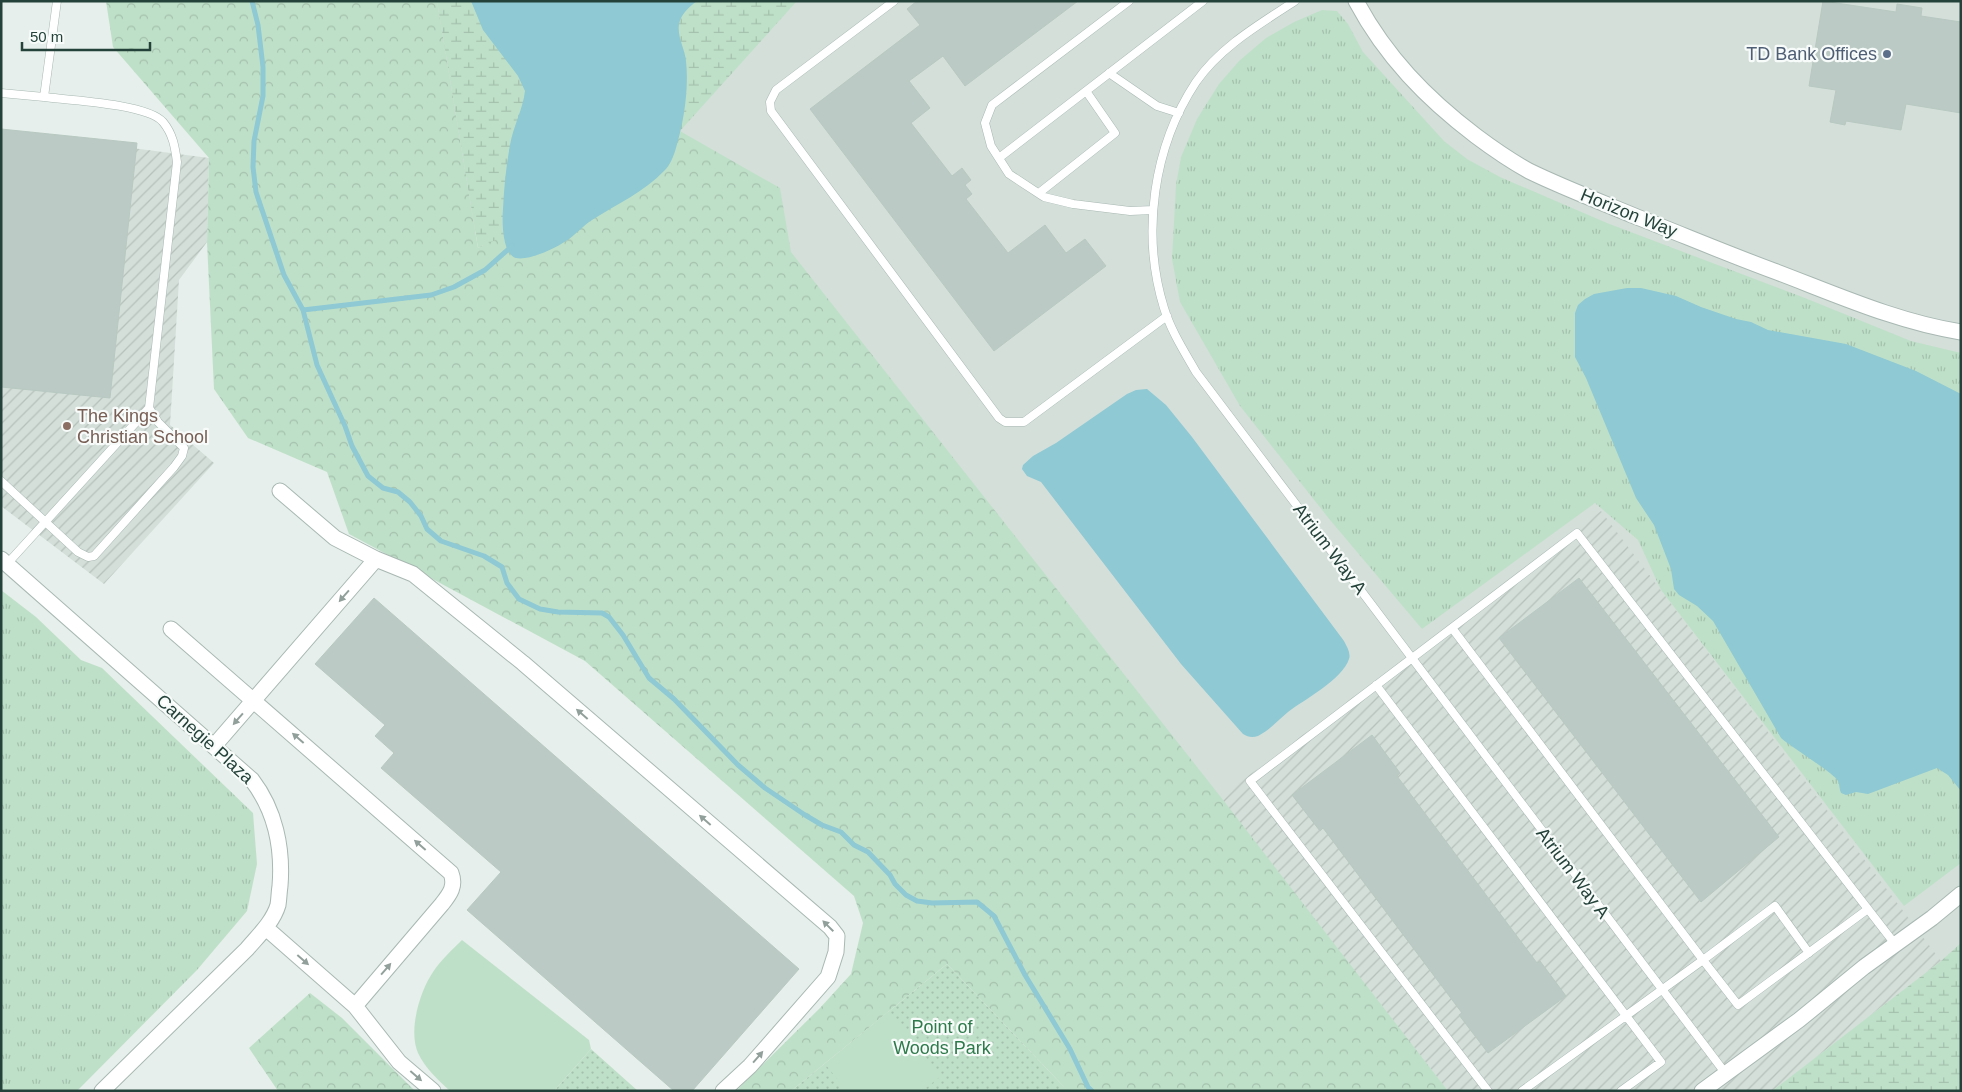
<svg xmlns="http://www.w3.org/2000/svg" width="1962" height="1092" viewBox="0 0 1962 1092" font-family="Helvetica,sans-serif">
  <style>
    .built { fill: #d4dfda }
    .industrial { fill: url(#industrial-furrows) }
    .grass { fill: url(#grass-tufts) }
    .forest { fill: url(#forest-crowns) }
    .wetland { fill: url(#wetland-marsh) }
    .park { fill: url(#park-dots) }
    .garden { fill: #bfe0c8 }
    .water { fill: #8ec9d4 }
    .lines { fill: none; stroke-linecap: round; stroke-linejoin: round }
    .stream { stroke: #8ec9d4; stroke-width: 5 }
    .building { fill: #bbcac4; stroke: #b8c9c2 }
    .lane-casing { stroke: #a8b8b2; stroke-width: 9 }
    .street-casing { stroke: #a8b8b2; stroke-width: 17 }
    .lane { stroke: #fff; stroke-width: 8 }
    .street { stroke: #fff; stroke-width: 15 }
    .oneway { fill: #92a09c }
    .service-dot { fill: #5c6f8a; stroke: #f7fbf9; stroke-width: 2 }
    .education-dot { fill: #8d6e63; stroke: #f7fbf9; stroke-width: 2 }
    .labels { text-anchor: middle; stroke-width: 4.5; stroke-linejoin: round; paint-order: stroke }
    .service-label { font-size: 18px; fill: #4e5e75; stroke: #f7fbf9; text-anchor: end }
    .street-label { font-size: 18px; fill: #24423a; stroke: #f7fbf9 }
    .education-label { font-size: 18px; fill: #785e54; stroke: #f7fbf9; text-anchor: start }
    .park-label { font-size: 18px; fill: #2d7a4b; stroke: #f7fbf9 }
  </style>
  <defs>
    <pattern id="industrial-furrows" width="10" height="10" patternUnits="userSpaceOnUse" patternTransform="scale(1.25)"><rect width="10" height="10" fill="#d4dfda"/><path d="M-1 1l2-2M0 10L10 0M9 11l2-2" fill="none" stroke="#b6c1bc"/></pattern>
    <pattern id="grass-tufts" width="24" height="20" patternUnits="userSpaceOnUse" patternTransform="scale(1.25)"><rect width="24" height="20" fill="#bfe0c8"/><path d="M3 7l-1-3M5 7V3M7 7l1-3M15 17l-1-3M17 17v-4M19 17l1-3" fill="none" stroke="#a4c1ad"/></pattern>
    <pattern id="forest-crowns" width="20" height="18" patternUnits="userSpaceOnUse" patternTransform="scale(1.25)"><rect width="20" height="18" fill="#bfe0c8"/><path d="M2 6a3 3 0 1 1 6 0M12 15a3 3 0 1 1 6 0" fill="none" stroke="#a4c1ad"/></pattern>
    <pattern id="wetland-marsh" width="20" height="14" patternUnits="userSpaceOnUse" patternTransform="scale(1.25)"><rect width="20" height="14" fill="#bfe0c8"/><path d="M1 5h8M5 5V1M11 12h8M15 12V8" fill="none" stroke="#a4c1ad"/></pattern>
    <pattern id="park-dots" width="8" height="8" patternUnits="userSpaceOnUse" patternTransform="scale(1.25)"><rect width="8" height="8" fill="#bfe0c8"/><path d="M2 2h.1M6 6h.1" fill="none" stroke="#a4c1ad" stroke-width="1.8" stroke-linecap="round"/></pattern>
  </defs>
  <rect width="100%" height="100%" fill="#e6efeb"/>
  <path class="built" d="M 238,1 L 1961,1 L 1961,1091 L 1066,1091 L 538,292 Z"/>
  <path class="industrial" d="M 1,131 L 209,158 L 207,242 L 179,280 L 170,425 L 214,463 L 104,584 L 1,506 Z
    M 1601,511 L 1941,961 L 1772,1091 L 1448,1091 L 1220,797 Z"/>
  <path class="grass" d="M 1322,10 L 1337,11 L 1348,24 L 1363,52 L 1444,141 L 1467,159 L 1500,177 L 1607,223 L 1805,298 L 1911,341 L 1961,353 L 1961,863 L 1904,906 L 1661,590 L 1638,540 L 1595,503 L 1422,629 L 1330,520 L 1240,406 L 1180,302 L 1172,259 L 1176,185 L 1181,157 L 1197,119 L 1219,84 L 1239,61 L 1266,38 L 1294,22 Z
    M 1,590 L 36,617 L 81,660 L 102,668 L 253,813 L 257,864 L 247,911 L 197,970 L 77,1091 L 1,1091 Z"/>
  <path class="forest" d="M 106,1 L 437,1 L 478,248 L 680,131 L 780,188 L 791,252 L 1220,796 L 1448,1091 L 1068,1091 L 947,964 L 791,1091 L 736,1091 L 820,1008 L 851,974 L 863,923 L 854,896 L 585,661 L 349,534 L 327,472 L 248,438 L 214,389 L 207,242 L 209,158 L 113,47 Z
    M 310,993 L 342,1018 L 415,1091 L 278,1091 L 249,1048 Z"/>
  <path class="wetland" d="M 437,1 L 797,1 L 680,131 L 568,240 L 526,258 L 504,236 L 478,248 Z
    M 1961,943 L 1961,1091 L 1772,1091 L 1941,961 Z"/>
  <path class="park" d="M 947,964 L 1068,1091 L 791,1091 Z
    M 591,1049 L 638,1091 L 554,1091 Z"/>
  <path class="garden" d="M 462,940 L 589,1040 L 591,1049 L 554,1091 L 450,1091 C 438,1080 425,1068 418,1053 C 408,1030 420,991 433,972 C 441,960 452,950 462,940 Z
    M 888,1012 L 941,1076 L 922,1091 L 847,1091 L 825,1064 Z"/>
  <path class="water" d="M 471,1 L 697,1 C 689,7 681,14 679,24 C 677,37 685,49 686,61 C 689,89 684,121 676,148 C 674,155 670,166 664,171 C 644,192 617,204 592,220 C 584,225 577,233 569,239 C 558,247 530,261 516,258 C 502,254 502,221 503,209 C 504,188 506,166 510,145 C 513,127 523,109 525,91 L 518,76 L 483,30 Z
    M 1627,288 L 1641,288 L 1676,296 L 1701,307 L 1736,319 L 1751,322 L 1768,330 L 1846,344 L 1916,371 L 1961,394 L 1961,791 L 1948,775 L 1937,768 L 1868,794 L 1856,792 L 1846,795 L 1841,793 C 1839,789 1840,785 1838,781 C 1834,773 1791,747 1781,738 L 1713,621 L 1697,606 L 1679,595 L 1674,589 L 1671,569 L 1654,525 L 1636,498 L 1586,378 L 1575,357 L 1575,313 L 1578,305 L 1585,299 L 1594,294 Z
    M 1147,389 L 1166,405 L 1192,437 L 1344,641 C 1347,647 1351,653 1349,659 C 1342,680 1305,699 1288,712 C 1278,720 1270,730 1258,736 C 1252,738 1248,737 1243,734 L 1181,664 L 1041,482 L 1027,476 L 1022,469 L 1023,465 L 1033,456 L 1056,443 L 1127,394 L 1136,390 Z"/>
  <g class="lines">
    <path class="stream" d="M 252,1 L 258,25 L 263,67 L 263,96 L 254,141 L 253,167 L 256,192 L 284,275 L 303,310 L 317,365 L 345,426 L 352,446 L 368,476 L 383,488 L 398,492 L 410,502 L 421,516 L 427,529 L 441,541 L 484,556 L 502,567 L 507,583 L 519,599 L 540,609 L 558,612 L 602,613 L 609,617 L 623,635 L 649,678 L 674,699 L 738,765 L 765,788 L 805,815 L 822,825 L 841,832 L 854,845 L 868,852 L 890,875 L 895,884 L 906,895 L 917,901 L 932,903 L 977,902 L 994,916 L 1025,975 L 1070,1049 L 1088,1087 L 1092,1091
      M 303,310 L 431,295 L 454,287 L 485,270 L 512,246"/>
  </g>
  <path class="building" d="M 917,1 L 1078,1 L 965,86 L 943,56 L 909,81 L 930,108 L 911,123 L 952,176 L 962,168 L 971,180 L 965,185 L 972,194 L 966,199 L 1008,253 L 1045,225 L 1066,253 L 1085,239 L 1106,266 L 994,351 L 810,109 L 920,25 L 907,9 Z
    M 1823,1 L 1896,12 L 1897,4 L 1922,8 L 1921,16 L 1961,22 L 1961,113 L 1906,104 L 1901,130 L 1846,121 L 1845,125 L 1830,122 L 1836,90 L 1809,86 Z
    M 1,129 L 137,143 L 110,398 L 1,387 Z
    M 1579,578 L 1779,837 L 1701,902 L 1499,638 Z
    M 374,598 L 799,969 L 692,1091 L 674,1091 L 467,910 L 501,872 L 381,768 L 394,753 L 375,736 L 385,725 L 315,664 Z
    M 1372,735 L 1400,773 L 1397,776 L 1537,963 L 1540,961 L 1566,996 L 1488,1053 L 1459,1015 L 1462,1013 L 1323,828 L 1320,831 L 1292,795 Z"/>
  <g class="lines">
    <defs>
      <path id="lane" d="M 894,1 L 776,90 L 770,102 L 771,111 L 999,418 L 1005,422 L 1024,422 L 1167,316
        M 1129,1 L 992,105 L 985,123 L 991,146 L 1009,174 L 1044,197 L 1073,204 L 1130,211 L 1153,210
        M 1295,1 C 1260,24 1220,47 1196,82 C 1153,147 1141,234 1164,308 C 1171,331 1184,351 1196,372 L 1726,1074
        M 1109,73 L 1157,106 L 1179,113
        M 1,93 L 44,97
        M 999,158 L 1203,1
        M 1039,193 L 1115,133 L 1086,91
        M 1,481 L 78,552 L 88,557 L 94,556 L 174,467 L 182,456 L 184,448 L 158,422 L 149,408 L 177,162 C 175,147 173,134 163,122 C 148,104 69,100 44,97 L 57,1
        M 7,564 L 149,408
        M 1452,628 L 1703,960 L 1522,1091
        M 1376,685 L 1661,1062 L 1621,1091
        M 1809,953 L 1775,906 L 1703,960 L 1738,1005 L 1868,909
        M 1488,1091 L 1250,781 L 1577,533 L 1895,944"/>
      <path id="street" d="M 1356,1 C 1386,57 1426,98 1476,136 C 1492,148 1511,161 1529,171 C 1564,188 1601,202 1637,217 C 1683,235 1728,254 1774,271 C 1835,294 1897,322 1961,332
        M 280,491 L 335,538 L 376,559 L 413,574 L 523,663 L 830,927 L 837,936 L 836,952 L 828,977 L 750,1066 L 723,1091
        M 1,559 L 252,780 C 275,810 283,848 280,886 C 279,892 279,899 278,905 C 273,922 258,936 247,949 L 102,1091
        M 171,629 L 451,873 C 456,886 450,894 442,904 L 355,1006
        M 214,746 L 376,559
        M 266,928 L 355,1006 L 399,1062 L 433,1091
        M 1702,1091 L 1799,1020 L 1864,967 L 1932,918 L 1961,894"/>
    </defs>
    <use href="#lane" class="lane-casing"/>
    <use href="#street" class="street-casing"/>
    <use href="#lane" class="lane"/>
    <use href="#street" class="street"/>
  </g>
  <defs><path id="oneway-solid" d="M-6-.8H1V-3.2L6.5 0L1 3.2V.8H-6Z" transform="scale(1.25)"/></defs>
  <g class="oneway">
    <use href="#oneway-solid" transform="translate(344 596) rotate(131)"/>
    <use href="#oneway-solid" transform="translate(582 714) rotate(-139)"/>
    <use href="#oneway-solid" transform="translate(238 719) rotate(131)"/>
    <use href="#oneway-solid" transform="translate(298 738) rotate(-139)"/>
    <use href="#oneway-solid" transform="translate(705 820) rotate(-139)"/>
    <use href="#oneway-solid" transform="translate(420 845) rotate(-139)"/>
    <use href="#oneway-solid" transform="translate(828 926) rotate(-135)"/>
    <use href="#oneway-solid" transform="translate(303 960) rotate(41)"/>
    <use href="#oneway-solid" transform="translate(386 969) rotate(-49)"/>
    <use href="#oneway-solid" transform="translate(758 1057) rotate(-49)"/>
    <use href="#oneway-solid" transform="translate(416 1076) rotate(41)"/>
  </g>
  <circle class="service-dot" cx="1887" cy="54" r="5"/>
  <circle class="education-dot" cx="67" cy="426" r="5"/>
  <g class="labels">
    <g class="service-label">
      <text x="1877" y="60">TD Bank Offices</text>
    </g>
    <g class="street-label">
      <text transform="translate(1629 213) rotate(22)" y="6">Horizon Way</text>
      <text transform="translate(1330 549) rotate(53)" y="6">Atrium Way A</text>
      <text transform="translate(205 739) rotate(42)" y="6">Carnegie Plaza</text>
      <text transform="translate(1573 873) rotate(53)" y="6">Atrium Way A</text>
    </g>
    <g class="education-label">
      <text x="77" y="422">The Kings<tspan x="77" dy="21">Christian School</tspan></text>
    </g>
    <g class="park-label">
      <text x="942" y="1033">Point of<tspan x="942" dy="21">Woods Park</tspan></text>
    </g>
  </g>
  <rect width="1962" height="1092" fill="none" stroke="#24423a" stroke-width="5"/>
  <path d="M22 42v8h128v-8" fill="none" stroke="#24423a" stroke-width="2.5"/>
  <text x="30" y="42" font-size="15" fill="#24423a" stroke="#f7fbf9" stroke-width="4" paint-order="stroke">50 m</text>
</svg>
